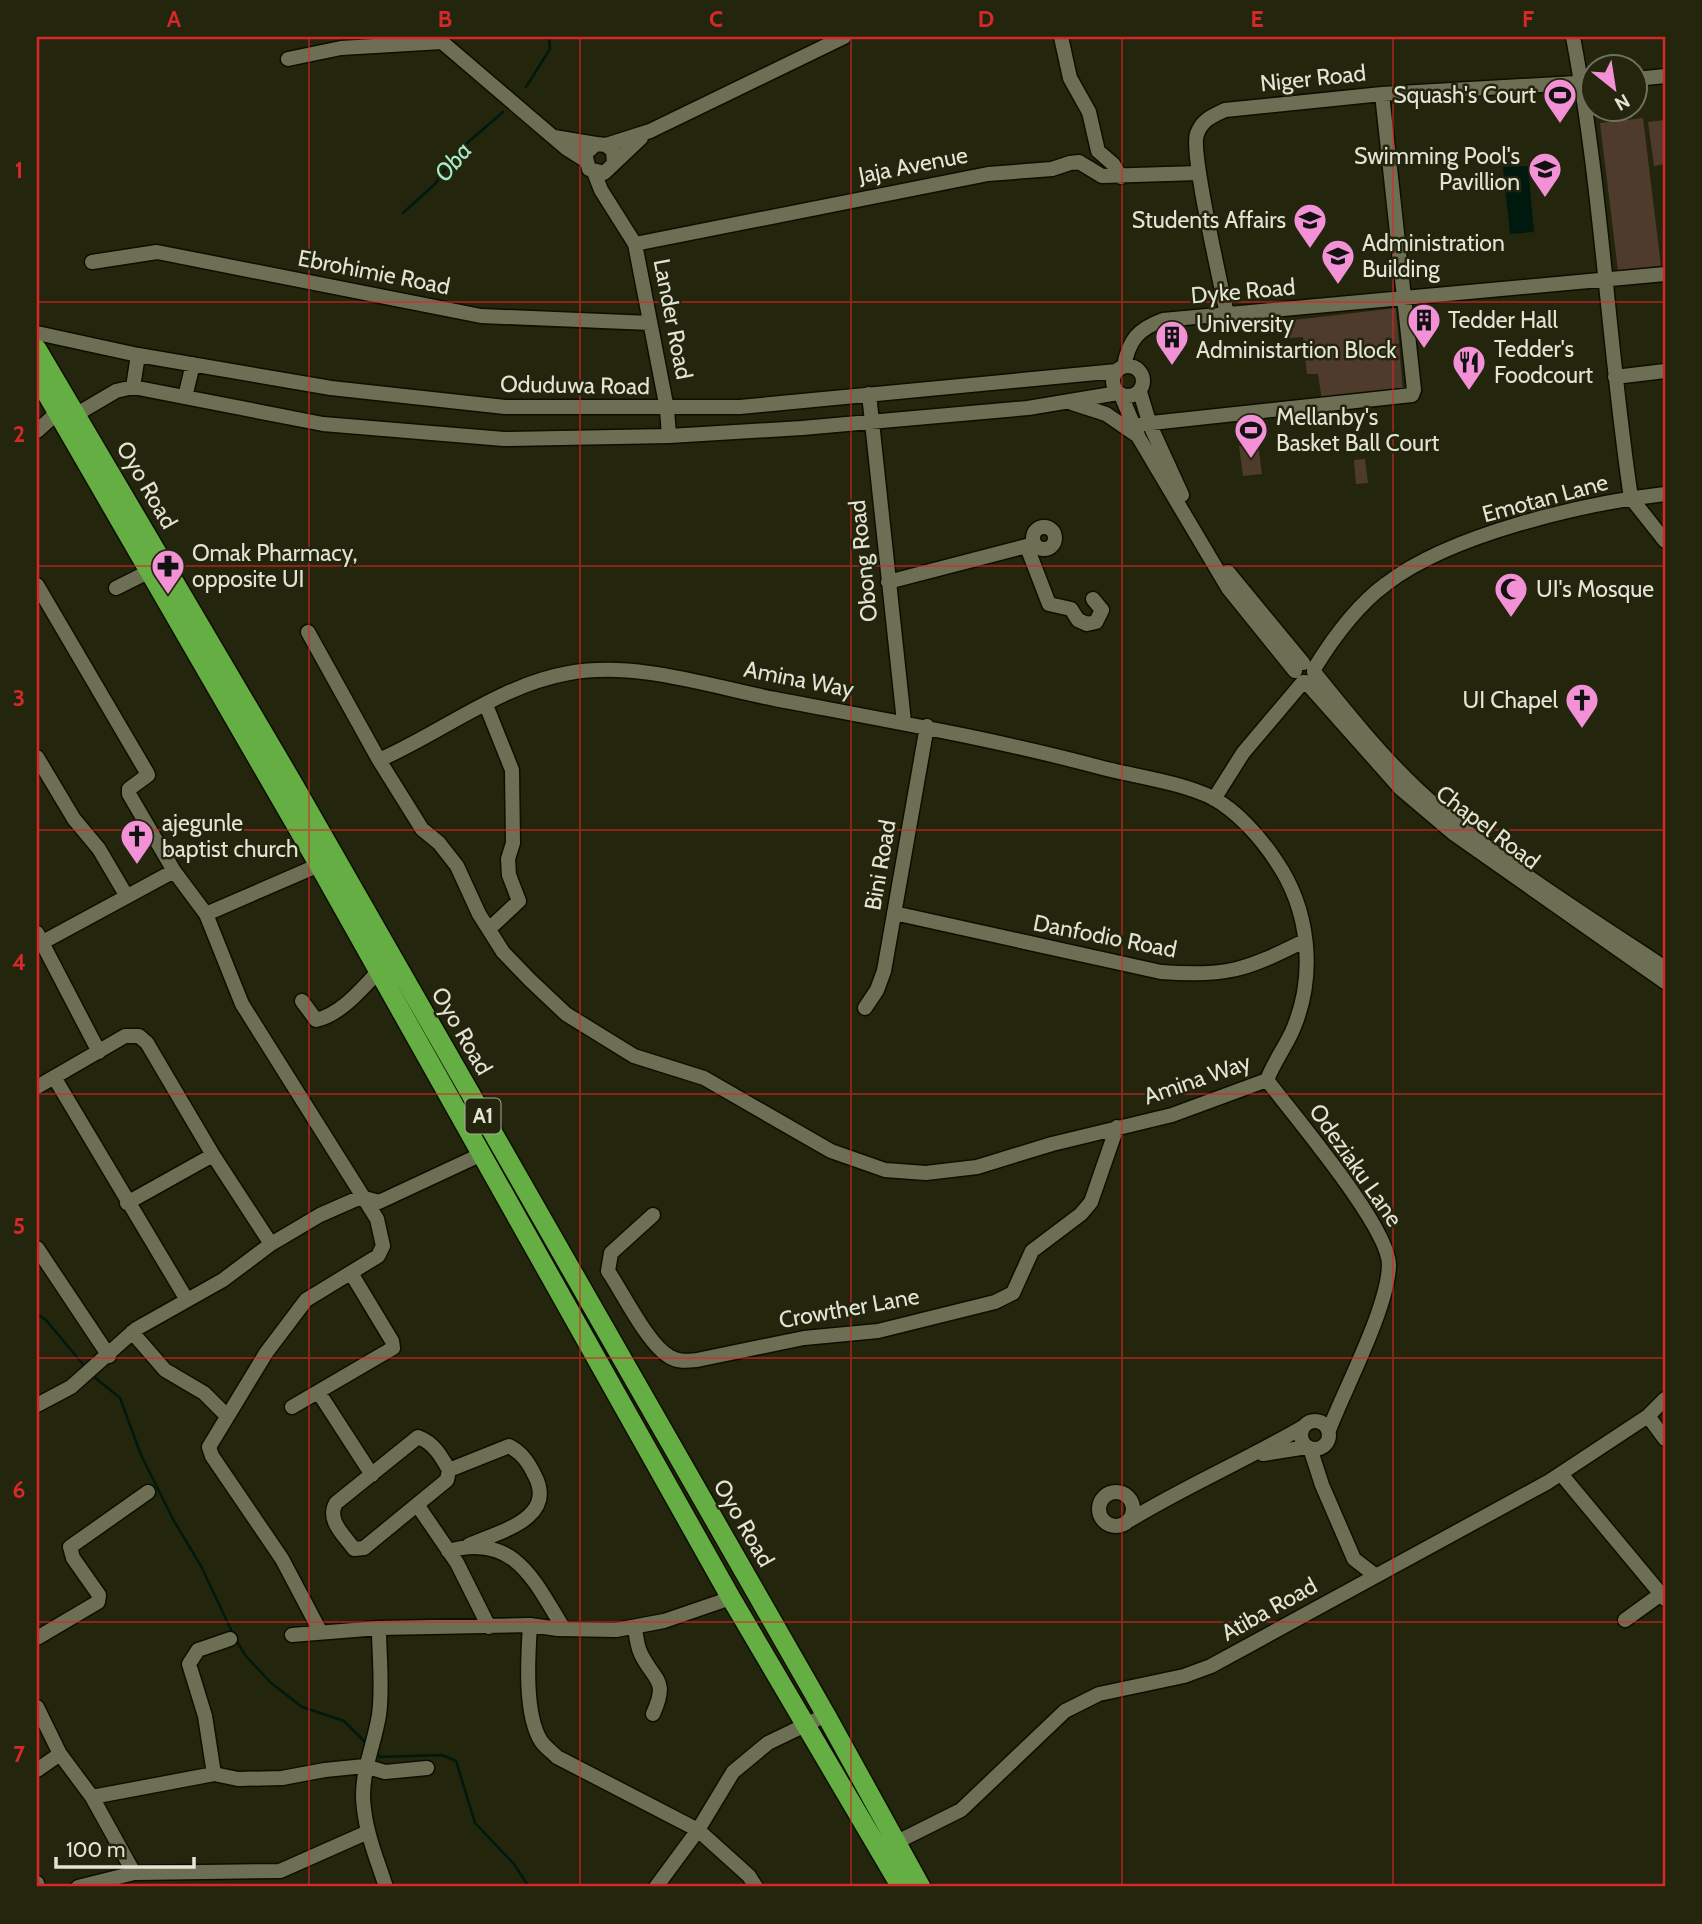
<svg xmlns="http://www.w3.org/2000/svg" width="1702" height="1924" viewBox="0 0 1702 1924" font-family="Cabin,sans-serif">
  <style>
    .green { fill: #4f3b2c }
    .water { fill: #00190e }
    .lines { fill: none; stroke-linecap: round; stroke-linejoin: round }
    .stream { stroke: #00190e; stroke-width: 2.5 }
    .minor-casing { stroke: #0e0e00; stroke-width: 17 }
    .highway-casing { stroke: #0e0e00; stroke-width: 22 }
    .minor { stroke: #6d6f55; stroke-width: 14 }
    .highway { stroke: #64ae43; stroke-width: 19 }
    .grid { fill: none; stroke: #d62828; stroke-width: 2; stroke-opacity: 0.55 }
    .labels { text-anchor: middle; stroke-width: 5; stroke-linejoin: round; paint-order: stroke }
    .shield { fill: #24250d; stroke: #aaab9a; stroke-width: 2 }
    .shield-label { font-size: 21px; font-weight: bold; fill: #e3e4d6 }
    .street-label { font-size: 23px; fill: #e3e4d6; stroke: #24250d }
    .poi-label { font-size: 23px; fill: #e3e4d6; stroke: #24250d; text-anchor: start }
    .water-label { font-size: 24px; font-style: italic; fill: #a5eac9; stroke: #24250d }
    .neatline { fill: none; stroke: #d62828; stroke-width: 2.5 }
    .grid-label { font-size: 23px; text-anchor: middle; font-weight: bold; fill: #d62828 }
  </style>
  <rect width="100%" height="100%" fill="#24250d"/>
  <path class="green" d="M 1643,118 L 1661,266 L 1618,271 L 1600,123 Z
    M 1665,120 L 1665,164 L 1654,166 L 1648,122 Z
    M 1396,308 L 1403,392 L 1322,401 L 1318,374 L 1307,374 L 1303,337 L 1289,338 L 1286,321 Z
    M 1258,444 L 1262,474 L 1243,476 L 1239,446 Z
    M 1365,459 L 1368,483 L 1356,484 L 1354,460 Z"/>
  <path class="water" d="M 1528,166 L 1534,232 L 1510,234 L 1503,167 Z"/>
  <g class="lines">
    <path class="stream" d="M 526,87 L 550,49 L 549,37
      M 403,213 L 435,184 L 459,150 L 503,112
      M 37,1314 L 46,1320 L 86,1368
      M 93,1376 L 120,1398 L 141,1455 L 174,1521 L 201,1566 L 233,1634
      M 236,1640 L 245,1655 L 270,1682 L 302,1707 L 344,1721 L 367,1744
      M 374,1751 L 380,1757 L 442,1755 L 456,1761 L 475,1823 L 514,1864 L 529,1887"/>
    <defs>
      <path id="minor" d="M 440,37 L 442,42 L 566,148 L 585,160
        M 1061,37 L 1070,78 L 1089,112 L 1098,151 L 1113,164 L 1121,177
        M 1573,37 C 1602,189 1608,345 1631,498
        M 288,59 L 341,48 L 442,42
        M 1636,79 L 1665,76
        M 554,137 L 596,144
        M 606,145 L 650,131 L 844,37
        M 614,162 L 613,151 L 606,145 L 596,144 L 585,154 L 589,169 L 604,173 L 641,138
        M 594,172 L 601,190 L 635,244 L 667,409 L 669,436
        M 635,244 L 988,174 L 1052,169 L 1070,163 L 1079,162 L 1102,176 L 1199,173
        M 92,262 L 157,252 L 481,316 L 650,323
        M 1227,315 C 1222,287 1190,153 1197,134 C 1202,120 1212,116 1225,110 L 1382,94 L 1594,82
        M 37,333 L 138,355 L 331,388 L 505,407 L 740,407 L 1117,371
        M1113 381a15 15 0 1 1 30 0a15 15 0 1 1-30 0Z
        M 1124,366 C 1129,340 1138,329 1163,320 L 1665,274
        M 1615,377 L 1665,371
        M 133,387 L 138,355
        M 1140,392 L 1150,425 L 1182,495
        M 869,394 L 904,722
        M 1121,395 L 1139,438 L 1228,588 L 1295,671
        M 185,397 L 193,364
        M 1072,403 L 1106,414 L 1135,434
        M 77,414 L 116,391 L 133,387 L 323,424 L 504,439 L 669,436 L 802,428 L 1028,408 L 1118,393
        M 1133,425 L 1412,395 L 1414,390 L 1382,94
        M 37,431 L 58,412
        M 1631,498 L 1665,541
        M1033 538a11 11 0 1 1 22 0a11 11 0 1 1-22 0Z
        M 1027,547 L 1049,604 L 1071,609 L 1078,620 L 1087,624 L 1096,622 L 1102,610 L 1093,599
        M 1228,572 L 1303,663
        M 888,582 L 1034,544
        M 37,585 L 146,771 L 148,775 L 129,789 L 129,794 L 174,871 L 206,914 L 242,1004 L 377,1219 L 383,1246 L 378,1256 L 306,1300 L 266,1353 L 209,1447 L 212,1456 L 282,1559 L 320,1631
        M 116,588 L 148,572
        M 308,632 L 379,760 L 422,829 L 439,843 L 457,866 L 479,914 L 503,952 L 530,980 L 566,1014 L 634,1056 L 704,1078 L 831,1151 L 885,1170 L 926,1173 L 977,1167 L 1052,1144 L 1172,1115 L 1267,1080 C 1274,1061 1287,1045 1294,1027 C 1316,973 1309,909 1276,861 C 1261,838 1237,811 1213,798 C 1180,782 1138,777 1103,768 C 995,739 885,720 775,699 C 709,686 637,661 569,673 C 500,685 441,733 379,760
        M 1314,669 C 1333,638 1356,606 1386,584 C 1451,534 1585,503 1665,494
        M 1314,672 C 1347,713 1380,754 1417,789 C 1489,856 1584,914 1665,968
        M 1306,682 L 1401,789 L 1453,833 L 1665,982
        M 486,705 L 512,770 L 513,843 L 508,859 L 509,875 L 519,901 L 489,929
        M 37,757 L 74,819 L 99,849 L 126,895
        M 1214,799 L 1243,753 L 1303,682
        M 894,913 L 1161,972 C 1227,977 1246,970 1304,941
        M 206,914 L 319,865
        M 37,933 L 99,1052
        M 43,942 L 174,871
        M 302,1001 L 316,1020 C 342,1014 361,989 379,971
        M 865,1008 L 877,990 L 884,971 L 927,726
        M 54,1077 L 187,1300
        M 1267,1080 C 1294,1116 1389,1227 1389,1265 C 1388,1308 1345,1388 1329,1430
        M 37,1087 L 125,1036 L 139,1036 L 147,1043 L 213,1155 L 271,1244
        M 127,1203 L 213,1155
        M 653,1215 L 611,1253 L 608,1271 C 623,1293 648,1345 670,1357 C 679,1362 687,1361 697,1360 L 804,1338 L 878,1331 L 995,1302 L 1013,1293 L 1032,1251 L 1081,1214 L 1091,1202 L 1117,1127
        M 37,1248 L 109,1356
        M 132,1332 L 165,1370 L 204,1393 L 227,1416
        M 319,1393 L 372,1475
        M 37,1405 L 71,1387 L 136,1329 L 223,1280 L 271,1244 L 320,1215 L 361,1197 L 379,1202 L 482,1154
        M 292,1407 L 393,1348 L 392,1341 L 351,1273
        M 1648,1416 L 1665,1439
        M1301 1435a14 14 0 1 1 28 0a14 14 0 1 1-28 0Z
        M 418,1437 C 434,1443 441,1456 449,1470 L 447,1480 L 364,1548 L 354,1549 C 344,1535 326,1520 336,1503 Z
        M 1310,1448 L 1322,1485 L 1354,1559 L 1376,1576
        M 1263,1454 L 1307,1447
        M 449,1470 L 509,1446 C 522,1453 528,1462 534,1474 C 558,1518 501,1531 469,1545
        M 1561,1474 L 1665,1599
        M1099 1509a17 17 0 1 1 34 0a17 17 0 1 1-34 0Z
        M 418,1506 L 457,1563 L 489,1627
        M 1130,1520 C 1186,1486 1246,1460 1303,1427
        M 448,1551 C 515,1532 534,1581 564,1629
        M 1625,1620 L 1661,1594
        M 530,1625 C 528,1656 524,1714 541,1741 C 545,1747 552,1752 557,1757 L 698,1830 L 749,1876 L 756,1887
        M 635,1627 C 636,1636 637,1646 641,1654 C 654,1681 669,1679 653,1714
        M 379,1628 C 379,1656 383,1686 379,1715 C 374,1747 359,1776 364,1809 C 367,1836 378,1862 386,1887
        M 292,1635 L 379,1628 L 530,1625 L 558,1629 L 616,1630 L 664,1621 L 731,1598
        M 37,1638 L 98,1602 L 99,1595 L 73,1558 L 70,1547 L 148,1492
        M 37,1707 L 60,1754 L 92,1797 L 134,1873
        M 37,1770 L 60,1754
        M 214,1774 L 205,1716 L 189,1664 L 198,1650 L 230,1639
        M 92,1797 L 214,1774 L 238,1779 L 282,1778 L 325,1770 L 365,1766 L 385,1772 L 427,1768
        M 895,1843 L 961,1810 L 1065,1711 L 1099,1694 L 1184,1676 L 1211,1666 L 1548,1482 L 1648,1416 L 1665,1399
        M 37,1883 L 38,1887
        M 78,1887 L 134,1873 L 280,1871 L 368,1832
        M 656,1887 L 698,1830 L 733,1772 L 768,1743 L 826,1715"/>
      <path id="highway" d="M 37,349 L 291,780 L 826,1715 L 921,1887
        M 37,377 L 319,865 L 731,1598 L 901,1887"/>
    </defs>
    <use href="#minor" class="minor-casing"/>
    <use href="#highway" class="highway-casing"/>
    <use href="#minor" class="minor"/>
    <use href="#highway" class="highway"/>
  </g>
  <path class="grid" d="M 309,37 L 309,1887M 580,37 L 580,1887M 851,37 L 851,1887M 1122,37 L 1122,1887M 1393,37 L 1393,1887M 37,302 L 1665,302M 37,566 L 1665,566M 37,830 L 1665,830M 37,1094 L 1665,1094M 37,1358 L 1665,1358M 37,1622 L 1665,1622"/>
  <defs>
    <symbol id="stadium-pin" viewBox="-11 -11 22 30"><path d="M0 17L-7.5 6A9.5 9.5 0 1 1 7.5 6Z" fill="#f391d6" stroke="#24250d"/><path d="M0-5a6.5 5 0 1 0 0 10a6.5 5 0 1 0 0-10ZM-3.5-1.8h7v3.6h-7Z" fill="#111"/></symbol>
    <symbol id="university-pin" viewBox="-11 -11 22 30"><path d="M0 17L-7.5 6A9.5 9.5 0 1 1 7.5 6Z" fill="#f391d6" stroke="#24250d"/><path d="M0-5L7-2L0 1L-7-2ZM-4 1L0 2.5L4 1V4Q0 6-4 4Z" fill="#111"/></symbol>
    <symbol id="building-pin" viewBox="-11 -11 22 30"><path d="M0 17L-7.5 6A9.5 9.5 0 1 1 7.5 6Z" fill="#f391d6" stroke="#24250d"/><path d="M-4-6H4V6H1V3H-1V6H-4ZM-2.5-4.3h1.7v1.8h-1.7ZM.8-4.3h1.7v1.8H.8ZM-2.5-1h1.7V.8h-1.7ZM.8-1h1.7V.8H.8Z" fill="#111"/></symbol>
    <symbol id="restaurant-pin" viewBox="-11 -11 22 30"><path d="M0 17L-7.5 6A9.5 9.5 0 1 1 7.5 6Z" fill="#f391d6" stroke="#24250d"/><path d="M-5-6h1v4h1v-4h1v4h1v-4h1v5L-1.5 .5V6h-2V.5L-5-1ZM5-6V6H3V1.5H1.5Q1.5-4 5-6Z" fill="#111"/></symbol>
    <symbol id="pharmacy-pin" viewBox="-11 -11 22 30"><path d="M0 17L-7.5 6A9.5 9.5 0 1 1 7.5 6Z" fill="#f391d6" stroke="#24250d"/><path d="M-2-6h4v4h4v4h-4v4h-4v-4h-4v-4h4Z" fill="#111"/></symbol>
    <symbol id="mosque-pin" viewBox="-11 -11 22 30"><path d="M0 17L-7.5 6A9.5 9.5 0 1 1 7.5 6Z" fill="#f391d6" stroke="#24250d"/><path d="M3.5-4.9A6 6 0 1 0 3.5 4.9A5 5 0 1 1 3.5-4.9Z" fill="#111"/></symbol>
    <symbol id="church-pin" viewBox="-11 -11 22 30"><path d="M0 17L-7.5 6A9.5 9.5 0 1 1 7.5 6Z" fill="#f391d6" stroke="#24250d"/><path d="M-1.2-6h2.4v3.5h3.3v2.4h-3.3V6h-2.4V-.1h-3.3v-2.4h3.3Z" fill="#111"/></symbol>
  </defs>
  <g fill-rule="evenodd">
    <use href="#stadium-pin" x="1541" y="76" width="38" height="52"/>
    <use href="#university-pin" x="1526" y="150" width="38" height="52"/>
    <use href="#university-pin" x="1291" y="201" width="38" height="52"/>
    <use href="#university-pin" x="1319" y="237" width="38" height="52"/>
    <use href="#building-pin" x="1405" y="301" width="38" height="52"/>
    <use href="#building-pin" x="1153" y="318" width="38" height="52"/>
    <use href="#restaurant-pin" x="1450" y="343" width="38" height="52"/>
    <use href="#stadium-pin" x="1232" y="411" width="38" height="52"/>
    <use href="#pharmacy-pin" x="149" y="547" width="38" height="52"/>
    <use href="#mosque-pin" x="1492" y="570" width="38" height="52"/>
    <use href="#church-pin" x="1563" y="681" width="38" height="52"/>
    <use href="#church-pin" x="118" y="817" width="38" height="52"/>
  </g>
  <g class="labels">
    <rect class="shield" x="465.5" y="1098.5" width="35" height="35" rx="5"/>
    <g class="shield-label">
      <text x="483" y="1123">A1</text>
    </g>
    <g class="street-label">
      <text transform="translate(1313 78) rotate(-6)" y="8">Niger Road</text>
      <text transform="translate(913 165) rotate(-11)" y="8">Jaja Avenue</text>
      <text transform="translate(374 272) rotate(11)" y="8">Ebrohimie Road</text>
      <text transform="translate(1243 291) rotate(-5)" y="8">Dyke Road</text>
      <text transform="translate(673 319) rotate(79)" y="8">Lander Road</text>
      <text transform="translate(575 385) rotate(1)" y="8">Oduduwa Road</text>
      <text transform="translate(147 485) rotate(60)" y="8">Oyo Road</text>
      <text transform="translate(1545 498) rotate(-15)" y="8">Emotan Lane</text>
      <text transform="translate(863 561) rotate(-96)" y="8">Obong Road</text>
      <text transform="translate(799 679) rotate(11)" y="8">Amina Way</text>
      <text transform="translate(1488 827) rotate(37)" y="8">Chapel Road</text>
      <text transform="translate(880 865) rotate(-80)" y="8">Bini Road</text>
      <text transform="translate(1105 936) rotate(11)" y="8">Danfodio Road</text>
      <text transform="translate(462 1031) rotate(60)" y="8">Oyo Road</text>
      <text transform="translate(1197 1079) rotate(-19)" y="8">Amina Way</text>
      <text transform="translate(1356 1165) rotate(55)" y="8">Odeziaku Lane</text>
      <text transform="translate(849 1308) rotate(-10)" y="8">Crowther Lane</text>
      <text transform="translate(744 1523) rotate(60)" y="8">Oyo Road</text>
      <text transform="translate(1269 1609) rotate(-29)" y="8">Atiba Road</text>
    </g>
    <g class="poi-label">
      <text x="1536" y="103" text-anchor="end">Squash's Court</text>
      <text x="1520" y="164" text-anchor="end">Swimming Pool's<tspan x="1520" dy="26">Pavillion</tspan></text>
      <text x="1286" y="228" text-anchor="end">Students Affairs</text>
      <text x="1362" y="251">Administration<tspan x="1362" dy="26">Building</tspan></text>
      <text x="1448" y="328">Tedder Hall</text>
      <text x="1196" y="332">University<tspan x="1196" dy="26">Administartion Block</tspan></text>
      <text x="1494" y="357">Tedder's<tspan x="1494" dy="26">Foodcourt</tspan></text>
      <text x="1276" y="425">Mellanby's<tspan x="1276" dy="26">Basket Ball Court</tspan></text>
      <text x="192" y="561">Omak Pharmacy,<tspan x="192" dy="26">opposite UI</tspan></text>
      <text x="1536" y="597">UI's Mosque</text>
      <text x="1558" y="708" text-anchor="end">UI Chapel</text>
      <text x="162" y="831">ajegunle<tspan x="162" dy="26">baptist church</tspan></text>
    </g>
    <g class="water-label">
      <text transform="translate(453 162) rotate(-50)" y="8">Oba</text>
    </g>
  </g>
  <rect width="1702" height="1924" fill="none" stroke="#24250d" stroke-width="77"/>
  <g transform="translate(1614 88) rotate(150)"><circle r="33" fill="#24250d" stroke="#70715d" stroke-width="2"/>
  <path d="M0-5L12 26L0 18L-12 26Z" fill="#f391d6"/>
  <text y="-10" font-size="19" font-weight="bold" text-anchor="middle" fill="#e3e4d6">N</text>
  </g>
  <path d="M56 1857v10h138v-10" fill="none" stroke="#e3e4d6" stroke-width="3.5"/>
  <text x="66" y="1857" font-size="21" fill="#e3e4d6" stroke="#24250d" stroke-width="5" paint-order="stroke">100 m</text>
  <rect x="38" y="38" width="1626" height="1847" class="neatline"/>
  <g class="grid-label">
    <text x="174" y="27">A</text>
    <text x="445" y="27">B</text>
    <text x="716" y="27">C</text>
    <text x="986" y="27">D</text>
    <text x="1257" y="27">E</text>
    <text x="1528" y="27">F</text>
    <text x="19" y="178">1</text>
    <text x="19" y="442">2</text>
    <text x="19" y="706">3</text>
    <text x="19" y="970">4</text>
    <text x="19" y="1234">5</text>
    <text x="19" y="1498">6</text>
    <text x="19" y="1762">7</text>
  </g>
</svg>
